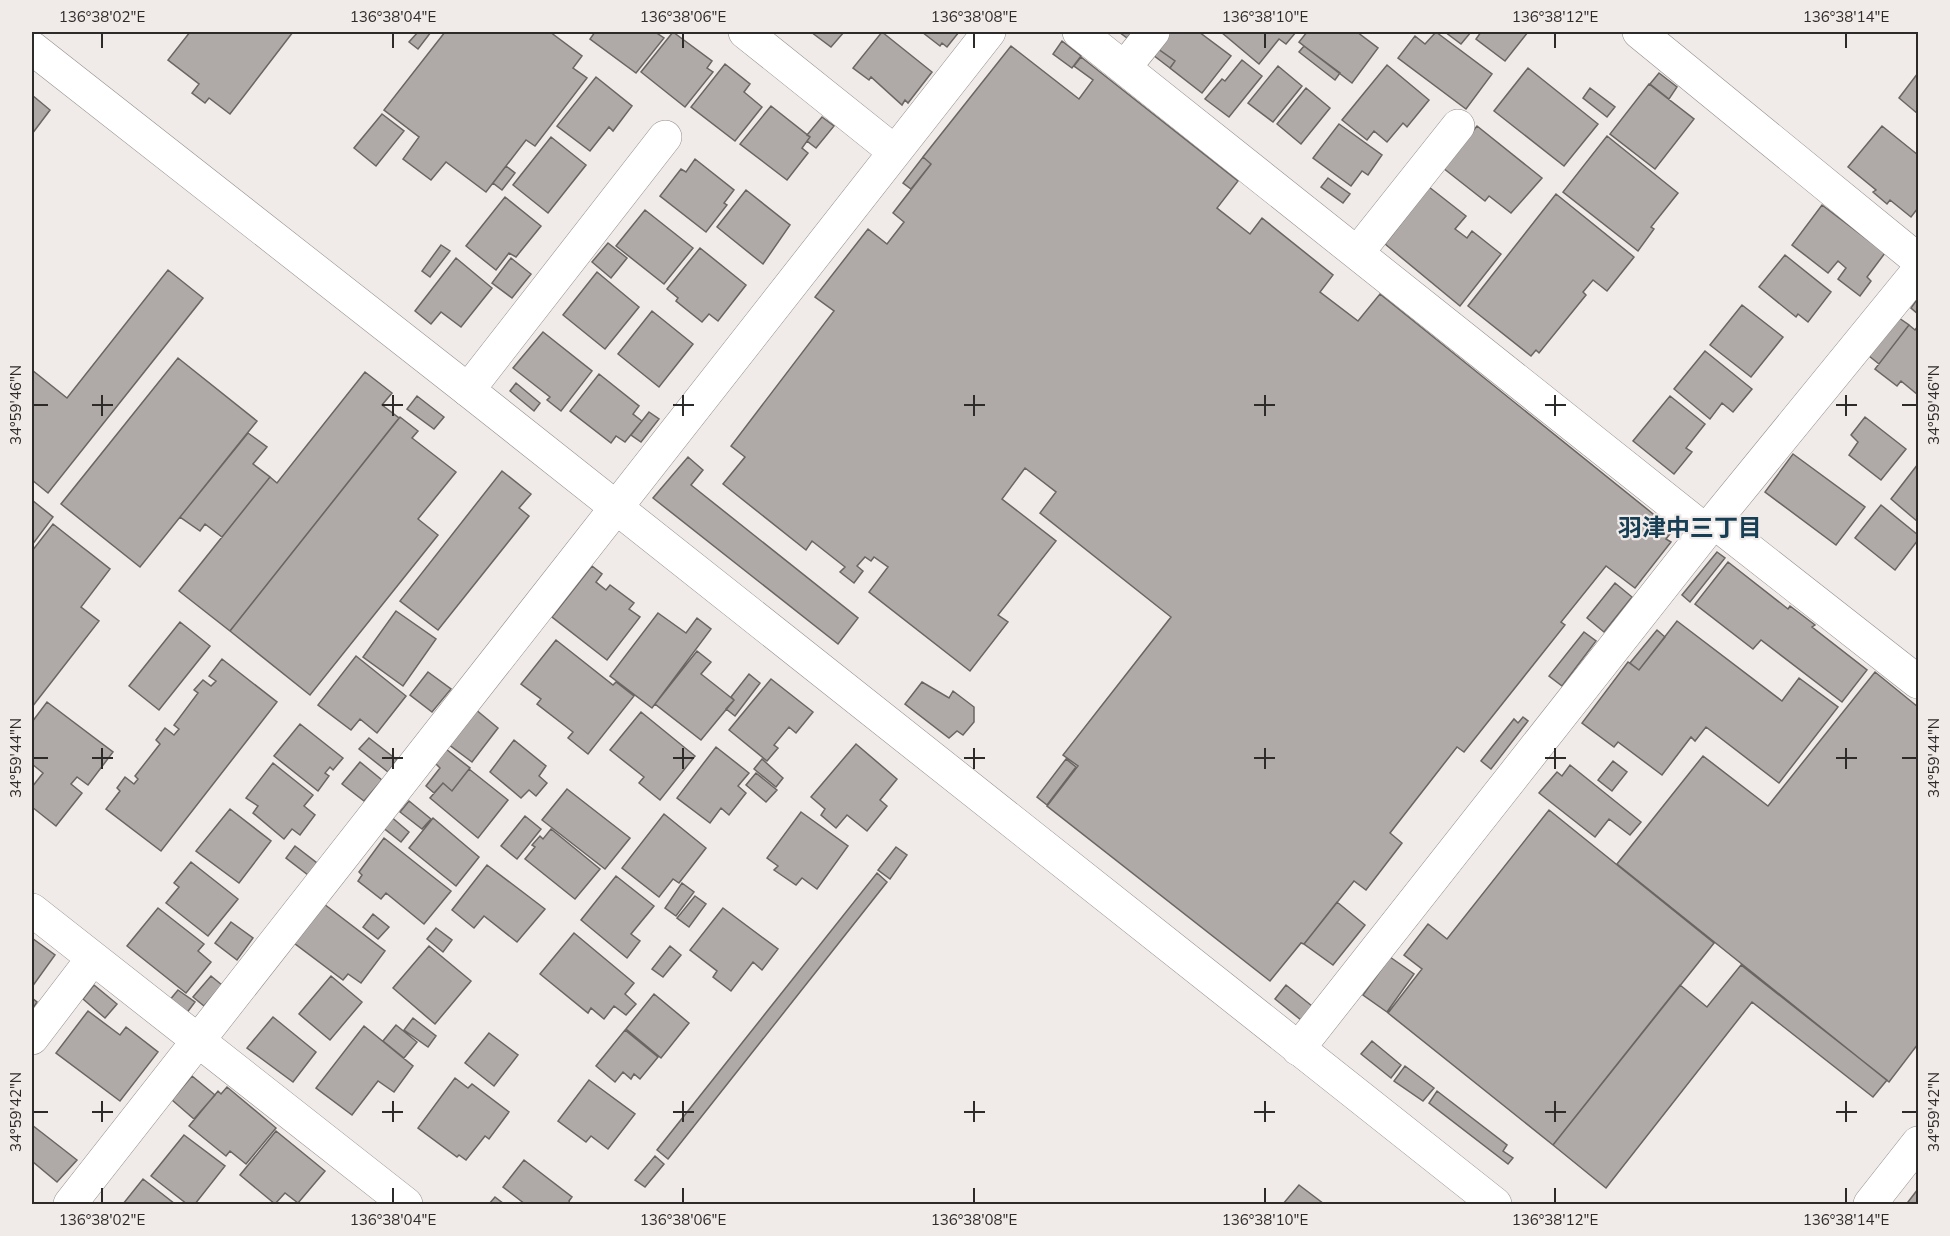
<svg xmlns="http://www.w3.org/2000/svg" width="1950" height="1236" viewBox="0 0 1950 1236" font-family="Mulish,'Noto Sans JP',sans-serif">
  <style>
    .building { fill: #afaaa8; stroke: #6a6563; stroke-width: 1.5 }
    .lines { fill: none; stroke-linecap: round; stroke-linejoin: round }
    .minor-casing { stroke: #938d8c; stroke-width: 34 }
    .tertiary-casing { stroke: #938d8c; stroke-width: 34 }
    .minor { stroke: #fff; stroke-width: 33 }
    .tertiary { stroke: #fff; stroke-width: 33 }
    .ticks { fill: none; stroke: #2d2a2a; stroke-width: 2 }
    .labels { text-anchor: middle; stroke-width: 4.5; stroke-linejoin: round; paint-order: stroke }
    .neighbourhood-label { font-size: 24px; font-weight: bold; fill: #163f55; stroke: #f0eae8 }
    .neatline { fill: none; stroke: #2d2a2a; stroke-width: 2 }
    .ticks-label { font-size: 15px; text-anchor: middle; fill: #2d2a2a }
  </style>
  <rect width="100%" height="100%" fill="#f0eae8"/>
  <path class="building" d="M 190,32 L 293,32 L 230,114 L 209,98 L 205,103 L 192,93 L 199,84 L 168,60 Z
    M 418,32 L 431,32 L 418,49 L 409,42 Z
    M 445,32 L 550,32 L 582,56 L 573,68 L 587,78 L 535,146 L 526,140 L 486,192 L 446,162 L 431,180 L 403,159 L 419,137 L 384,110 Z
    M 595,32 L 655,32 L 664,38 L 636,73 L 590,39 Z
    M 673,32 L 712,61 L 707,68 L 713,72 L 685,107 L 641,72 Z
    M 811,32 L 844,32 L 831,47 Z
    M 882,32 L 932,72 L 908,103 L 905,100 L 902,105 L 871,77 L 869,80 L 853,68 Z
    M 922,32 L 959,32 L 947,47 L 942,43 L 940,46 Z
    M 1119,32 L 1132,32 L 1127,38 Z
    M 1165,32 L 1199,32 L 1231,56 L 1202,93 L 1170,68 L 1175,61 L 1154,46 Z
    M 1221,32 L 1296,32 L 1286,44 L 1279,39 L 1259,64 Z
    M 1307,32 L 1357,32 L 1378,48 L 1352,83 L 1299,42 Z
    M 1436,32 L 1492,74 L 1466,109 L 1398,58 L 1415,36 L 1425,44 Z
    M 1445,32 L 1471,32 L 1461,44 Z
    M 1481,32 L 1528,32 L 1505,61 L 1476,39 Z
    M 1062,41 L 1081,56 L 1072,68 L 1053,54 Z
    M 1011,46 L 1079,99 L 1093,80 L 1074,66 L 1081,57 L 1238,181 L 1217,208 L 1250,234 L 1262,218 L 1333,275 L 1320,292 L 1358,321 L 1380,294 L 1673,530 L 1666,539 L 1671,542 L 1635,588 L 1606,566 L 1561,622 L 1565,625 L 1464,752 L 1457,747 L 1390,833 L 1402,843 L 1366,890 L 1354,881 L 1304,944 L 1301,943 L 1270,981 L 1047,806 L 1078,766 L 1063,755 L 1171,617 L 1040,513 L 1056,492 L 1025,468 L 1002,499 L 1056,541 L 998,615 L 1008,622 L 970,671 L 869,592 L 888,567 L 874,557 L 871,561 L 865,557 L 857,566 L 863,571 L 854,583 L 840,572 L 845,567 L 812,541 L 806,550 L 723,484 L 745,457 L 731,446 L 834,311 L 815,297 L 868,229 L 887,244 L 904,222 L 893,213 L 931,164 L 923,157 Z
    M 1154,46 L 1175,61 L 1170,68 L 1149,52 Z
    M 1304,46 L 1340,73 L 1335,80 L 1299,52 Z
    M 1242,60 L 1262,76 L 1229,117 L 1205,99 L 1222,79 L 1225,81 Z
    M 725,64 L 750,84 L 744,92 L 762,107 L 735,141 L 691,107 Z
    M 1387,65 L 1429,100 L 1407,127 L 1403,123 L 1387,142 L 1374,131 L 1367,140 L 1342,120 Z
    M 1278,66 L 1302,86 L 1273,122 L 1248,103 Z
    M 1528,68 L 1598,124 L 1564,166 L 1494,111 Z
    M 1659,73 L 1677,87 L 1669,99 L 1650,84 Z
    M 1918,73 L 1918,114 L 1899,98 Z
    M 596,77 L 632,106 L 613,131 L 609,127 L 590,151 L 557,126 Z
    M 1649,84 L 1694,119 L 1655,169 L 1610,134 Z
    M 1306,88 L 1330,108 L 1301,144 L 1277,124 Z
    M 1590,88 L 1615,107 L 1607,117 L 1583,98 Z
    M 32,95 L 50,110 L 32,134 Z
    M 771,106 L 810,137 L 802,148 L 808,153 L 787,180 L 740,144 Z
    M 382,114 L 404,131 L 376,166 L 354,148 Z
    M 822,117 L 834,126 L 816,148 L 807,141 L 810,137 L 807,135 Z
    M 1339,124 L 1382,155 L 1368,175 L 1362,171 L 1351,186 L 1313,158 Z
    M 1477,126 L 1542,178 L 1511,213 L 1489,196 L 1485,201 L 1443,168 Z
    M 1882,126 L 1918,155 L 1918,208 L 1911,217 L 1890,200 L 1887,204 L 1873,192 L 1876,190 L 1848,167 Z
    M 1607,136 L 1678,193 L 1651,227 L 1654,229 L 1638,251 L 1563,192 Z
    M 551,137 L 586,165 L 548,213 L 513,185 Z
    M 923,157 L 931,164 L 911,189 L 903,183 Z
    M 695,159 L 734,190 L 724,203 L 727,205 L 706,232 L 660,196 L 681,169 L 686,172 Z
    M 506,166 L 515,173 L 502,190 L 493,183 Z
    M 1328,178 L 1350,194 L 1343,203 L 1321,187 Z
    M 1429,187 L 1466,216 L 1455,229 L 1467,238 L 1472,231 L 1501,254 L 1460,306 L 1385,244 Z
    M 746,190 L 790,225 L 763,264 L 717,227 Z
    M 1556,194 L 1634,257 L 1607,291 L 1593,280 L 1583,292 L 1586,295 L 1539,353 L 1536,350 L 1531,356 L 1468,306 Z
    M 505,197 L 541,226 L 516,257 L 509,253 L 496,270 L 466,246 Z
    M 1822,205 L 1885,253 L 1867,277 L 1871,281 L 1860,296 L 1838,279 L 1846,268 L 1838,261 L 1828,273 L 1792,245 Z
    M 645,210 L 693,248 L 664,284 L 616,246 Z
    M 608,243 L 627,258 L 611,278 L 592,262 Z
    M 441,245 L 450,251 L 430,277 L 422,271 Z
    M 700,248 L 746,285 L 718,321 L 709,314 L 702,322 L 676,301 L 678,298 L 667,289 Z
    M 1785,255 L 1831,292 L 1808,322 L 1798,314 L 1796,317 L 1759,287 Z
    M 456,258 L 492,288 L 461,327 L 441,312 L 431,324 L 415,311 Z
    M 511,258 L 531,274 L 512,298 L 492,283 Z
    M 168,270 L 203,298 L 48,493 L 32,480 L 32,370 L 67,398 Z
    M 597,272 L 639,307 L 605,349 L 563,315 Z
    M 1918,298 L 1918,314 L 1911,308 Z
    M 1742,305 L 1783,337 L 1751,377 L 1710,345 Z
    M 652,311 L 693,344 L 659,387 L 618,354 Z
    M 1899,318 L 1909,325 L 1879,364 L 1869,356 Z
    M 1909,325 L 1915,330 L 1918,326 L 1918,395 L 1901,381 L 1897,386 L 1875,369 Z
    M 543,332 L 592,371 L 561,411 L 547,400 L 550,397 L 513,368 Z
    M 1705,351 L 1752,389 L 1733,412 L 1722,403 L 1710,419 L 1674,389 Z
    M 178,358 L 257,421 L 140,567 L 61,504 Z
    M 365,372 L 392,393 L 382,405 L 399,418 L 230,631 L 179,591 L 270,477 L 277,483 Z
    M 599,374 L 639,406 L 633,414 L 642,421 L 625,442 L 616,436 L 611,443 L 570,411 Z
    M 516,383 L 540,403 L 534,411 L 510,391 Z
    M 417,396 L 444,417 L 434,429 L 407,409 Z
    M 1670,396 L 1705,424 L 1686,448 L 1692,452 L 1674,474 L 1633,441 Z
    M 649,412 L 659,419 L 641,442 L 631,435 Z
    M 400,417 L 418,431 L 412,438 L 456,472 L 418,519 L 438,535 L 310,695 L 230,631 Z
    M 1865,417 L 1906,449 L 1881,480 L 1849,455 L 1858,442 L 1851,435 Z
    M 248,433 L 267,447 L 253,464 L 270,477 L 222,537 L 205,524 L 200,531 L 180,517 Z
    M 1793,454 L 1865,507 L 1836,545 L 1765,492 Z
    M 688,457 L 703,470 L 691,485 L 858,618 L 838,644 L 653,498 Z
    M 1918,464 L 1918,522 L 1891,499 Z
    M 502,471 L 531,494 L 519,508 L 529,516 L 438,630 L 400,601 Z
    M 32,500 L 53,517 L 32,545 Z
    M 1881,505 L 1918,535 L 1918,540 L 1895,570 L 1855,538 Z
    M 53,524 L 110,569 L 81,607 L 99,621 L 32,707 L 32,551 Z
    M 1717,552 L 1725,558 L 1690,602 L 1682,595 Z
    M 1728,562 L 1788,609 L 1790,606 L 1815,625 L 1812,627 L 1867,670 L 1842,702 L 1761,640 L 1753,649 L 1695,604 Z
    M 592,566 L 602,574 L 596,582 L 606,590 L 610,585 L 634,603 L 629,609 L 640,617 L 607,660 L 552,617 Z
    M 1615,583 L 1632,597 L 1604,632 L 1587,618 Z
    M 396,611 L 436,639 L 403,686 L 363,657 Z
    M 658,613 L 686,633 L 697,618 L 711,629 L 652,708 L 610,676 Z
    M 1677,621 L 1782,701 L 1799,678 L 1838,707 L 1779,783 L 1706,727 L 1695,741 L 1691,737 L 1662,775 L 1618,742 L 1614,747 L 1582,723 L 1628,662 L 1639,670 Z
    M 180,622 L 210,646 L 159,710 L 129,686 Z
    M 1657,630 L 1665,637 L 1639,670 L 1630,663 Z
    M 1584,632 L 1596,641 L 1562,686 L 1549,676 Z
    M 556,640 L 613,685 L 616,682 L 634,696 L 588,754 L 568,738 L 573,732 L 537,704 L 541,699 L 521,684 Z
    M 697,651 L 711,662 L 701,674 L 734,700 L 701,740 L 655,704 Z
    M 356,656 L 406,696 L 377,733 L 360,719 L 351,730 L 318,705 Z
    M 222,659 L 277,702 L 161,851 L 106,809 L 120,791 L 117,788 L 125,777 L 134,784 L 138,779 L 135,776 L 160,744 L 156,740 L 165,728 L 174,735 L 179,729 L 174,725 L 198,693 L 194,690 L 203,680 L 211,686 L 216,681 L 209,676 Z
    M 428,672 L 451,689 L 432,712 L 410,695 Z
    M 1875,672 L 1918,707 L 1918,1044 L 1889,1082 L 1617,864 L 1703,756 L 1768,806 Z
    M 749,674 L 760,683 L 735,716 L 726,709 L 734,700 L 731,697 Z
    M 771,679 L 813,712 L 796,733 L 789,727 L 774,745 L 778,748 L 767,761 L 729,730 Z
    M 922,682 L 949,698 L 953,691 L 974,707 L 974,722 L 963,735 L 957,731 L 949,738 L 905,704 Z
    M 47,702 L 113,752 L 88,785 L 77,777 L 71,784 L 82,793 L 56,826 L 32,807 L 32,787 L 43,773 L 32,764 L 32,722 Z
    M 475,709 L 498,728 L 472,762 L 448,744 Z
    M 641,712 L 695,756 L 660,800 L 639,783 L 644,777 L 610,750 Z
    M 1523,717 L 1528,721 L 1491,769 L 1481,761 L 1514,719 L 1518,723 Z
    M 300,724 L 343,758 L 333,770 L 330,767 L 325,773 L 329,776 L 318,791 L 274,756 Z
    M 369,738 L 397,760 L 388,772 L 359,749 Z
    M 514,740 L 546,766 L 539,776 L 547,783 L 536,796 L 529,790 L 521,798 L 490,772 Z
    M 856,744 L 897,779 L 880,800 L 887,806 L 867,831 L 847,815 L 836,828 L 821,815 L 825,809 L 811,797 Z
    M 716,747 L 749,773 L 738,786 L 746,793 L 729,815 L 721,808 L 710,823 L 677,798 Z
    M 446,749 L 470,768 L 452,791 L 443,783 L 434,793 L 426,786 L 440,768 L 435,763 Z
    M 762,759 L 783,778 L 776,787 L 754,769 Z
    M 1066,759 L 1076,767 L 1047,805 L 1037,797 Z
    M 1613,761 L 1627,772 L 1612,791 L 1598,780 Z
    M 360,762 L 382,780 L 364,801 L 342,784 Z
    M 273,763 L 313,795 L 304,806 L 315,815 L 300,835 L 292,829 L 284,839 L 253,813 L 258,806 L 246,798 Z
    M 1570,765 L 1641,822 L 1630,835 L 1609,819 L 1595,837 L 1539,793 L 1557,772 L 1562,776 Z
    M 469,769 L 508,800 L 478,838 L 430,798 L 443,783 L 452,791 Z
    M 756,773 L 777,790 L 766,802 L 746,785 Z
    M 567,789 L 630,838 L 605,869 L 542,820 Z
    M 409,801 L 431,819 L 422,829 L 400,812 Z
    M 230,809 L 271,841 L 239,883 L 196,851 Z
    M 1549,810 L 1714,943 L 1553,1145 L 1388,1013 L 1422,969 L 1404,955 L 1428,924 L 1447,939 Z
    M 801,812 L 848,846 L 817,889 L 802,878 L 796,885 L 774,870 L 778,866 L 767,858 Z
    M 664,814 L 706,848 L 679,883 L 673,879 L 659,897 L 622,868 Z
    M 389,815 L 409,832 L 401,842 L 381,826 Z
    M 525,816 L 541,829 L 517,859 L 501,846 Z
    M 433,818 L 479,857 L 456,886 L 409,848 Z
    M 551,829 L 600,869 L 575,899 L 525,859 L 535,847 L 532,845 L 540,836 L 543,839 Z
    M 384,838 L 451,891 L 424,924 L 386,893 L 381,899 L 358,881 L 362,875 L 359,872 Z
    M 295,846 L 317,863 L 308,875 L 286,858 Z
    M 896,847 L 907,855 L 890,879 L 878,870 Z
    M 191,862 L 238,899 L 208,936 L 166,903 L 179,887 L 174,883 Z
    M 487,865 L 545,909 L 517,942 L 484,916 L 474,928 L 452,910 Z
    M 877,873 L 887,882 L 668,1159 L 657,1150 Z
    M 616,876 L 654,906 L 631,934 L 640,941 L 627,958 L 581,920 Z
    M 682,883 L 694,892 L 676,916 L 665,908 Z
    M 695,896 L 706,904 L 689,927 L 677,918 Z
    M 1337,902 L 1365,925 L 1333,965 L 1304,944 Z
    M 324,904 L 385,951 L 361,983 L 348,974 L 343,980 L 294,943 Z
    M 158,908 L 204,944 L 198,951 L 211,962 L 186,993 L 127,946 Z
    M 723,908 L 778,949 L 762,970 L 753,962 L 731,991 L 713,977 L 717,971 L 690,950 Z
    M 373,914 L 389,927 L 378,939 L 363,927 Z
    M 231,922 L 253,938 L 237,960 L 215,943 Z
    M 436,928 L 452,940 L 443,952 L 427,939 Z
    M 574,933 L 634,983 L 625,994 L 636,1004 L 626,1015 L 614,1006 L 604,1019 L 591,1008 L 588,1013 L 540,974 Z
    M 32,938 L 55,955 L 32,987 Z
    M 429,946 L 471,981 L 435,1024 L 393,988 Z
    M 670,946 L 681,955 L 663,977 L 652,969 Z
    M 1390,957 L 1414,974 L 1387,1012 L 1363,995 Z
    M 1741,965 L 1887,1080 L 1873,1097 L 1752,1002 L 1606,1188 L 1553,1145 L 1680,985 L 1707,1007 Z
    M 211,976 L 222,985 L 204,1006 L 193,997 Z
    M 331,976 L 362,1002 L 330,1040 L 299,1014 Z
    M 94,985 L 117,1004 L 105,1018 L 83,999 Z
    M 1286,985 L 1312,1006 L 1301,1020 L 1275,999 Z
    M 178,990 L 195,1002 L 186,1014 L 169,1001 Z
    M 654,994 L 689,1023 L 661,1058 L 626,1029 Z
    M 32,998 L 37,1002 L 32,1010 Z
    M 88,1011 L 120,1035 L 126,1027 L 158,1052 L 120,1101 L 56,1053 Z
    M 273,1017 L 316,1052 L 293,1082 L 247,1048 Z
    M 413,1018 L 436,1036 L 428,1047 L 404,1030 Z
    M 396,1025 L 417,1042 L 404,1058 L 383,1041 Z
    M 364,1026 L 413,1066 L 394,1092 L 378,1081 L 352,1115 L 316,1088 Z
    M 625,1030 L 658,1057 L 640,1079 L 634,1074 L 631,1079 L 623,1072 L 615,1082 L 596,1066 Z
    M 489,1033 L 518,1055 L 494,1086 L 465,1063 Z
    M 1372,1041 L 1401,1065 L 1391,1078 L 1361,1054 Z
    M 1405,1066 L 1434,1088 L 1423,1101 L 1394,1081 Z
    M 192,1076 L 215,1095 L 194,1119 L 172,1100 Z
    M 455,1078 L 468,1088 L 472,1084 L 509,1112 L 489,1139 L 485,1136 L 466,1160 L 459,1155 L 457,1157 L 418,1128 Z
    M 589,1080 L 635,1114 L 608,1149 L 591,1136 L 586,1142 L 558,1121 Z
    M 227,1087 L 276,1128 L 246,1164 L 230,1151 L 226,1156 L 189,1126 L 218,1091 L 221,1094 Z
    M 1437,1091 L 1507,1145 L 1503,1151 L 1513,1158 L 1508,1164 L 1429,1103 Z
    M 32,1125 L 77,1160 L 57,1182 L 33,1162 L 32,1164 Z
    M 276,1131 L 325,1171 L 298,1203 L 285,1193 L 275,1204 L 240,1175 Z
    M 184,1135 L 225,1166 L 195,1204 L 187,1204 L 151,1176 Z
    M 655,1156 L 664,1164 L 645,1187 L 635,1180 Z
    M 524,1160 L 572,1197 L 569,1201 L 570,1204 L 525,1204 L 503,1187 Z
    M 143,1179 L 175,1204 L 123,1204 Z
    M 1299,1185 L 1324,1204 L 1283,1204 Z
    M 1918,1189 L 1918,1204 L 1912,1204 L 1908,1202 Z
    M 495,1197 L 504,1204 L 489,1204 Z"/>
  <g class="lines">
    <defs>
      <path id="minor" d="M 745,32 L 895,152
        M 1079,32 L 1706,531
        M 1639,32 L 1918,260
        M 1124,68 L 1153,32
        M 1357,253 L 1458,126
        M 468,390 L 665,137
        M 1714,522 L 1918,682
        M 32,910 L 406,1204
        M 32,1038 L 93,958
        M 1298,1049 L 1706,531 L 1918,271
        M 70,1204 L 989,32
        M 1870,1204 L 1918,1143"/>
      <path id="tertiary" d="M 32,48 L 468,390 L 1495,1204"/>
    </defs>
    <use href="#minor" class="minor-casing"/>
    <use href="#tertiary" class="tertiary-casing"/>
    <use href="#minor" class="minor"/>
    <use href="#tertiary" class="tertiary"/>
  </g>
  <path class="ticks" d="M 102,33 L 102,48M 393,33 L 393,48M 683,33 L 683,48M 974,33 L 974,48M 1265,33 L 1265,48M 1555,33 L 1555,48M 1846,33 L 1846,48M 102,395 L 102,416M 393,395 L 393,416M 683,395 L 683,416M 974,395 L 974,416M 1265,395 L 1265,416M 1555,395 L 1555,416M 1846,395 L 1846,416M 33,405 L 48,405M 92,405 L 113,405M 382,405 L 403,405M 673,405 L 694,405M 964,405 L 985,405M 1254,405 L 1275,405M 1545,405 L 1566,405M 1836,405 L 1857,405M 1902,405 L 1917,405M 102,748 L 102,769M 393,748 L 393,769M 683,748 L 683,769M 974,748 L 974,769M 1265,748 L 1265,769M 1555,748 L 1555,769M 1846,748 L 1846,769M 33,758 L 48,758M 92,758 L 113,758M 382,758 L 403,758M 673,758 L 694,758M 964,758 L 985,758M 1254,758 L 1275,758M 1545,758 L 1566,758M 1836,758 L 1857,758M 1902,758 L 1917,758M 102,1101 L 102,1122M 393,1101 L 393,1122M 683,1101 L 683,1122M 974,1101 L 974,1122M 1265,1101 L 1265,1122M 1555,1101 L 1555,1122M 1846,1101 L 1846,1122M 33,1112 L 48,1112M 92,1112 L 113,1112M 382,1112 L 403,1112M 673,1112 L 694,1112M 964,1112 L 985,1112M 1254,1112 L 1275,1112M 1545,1112 L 1566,1112M 1836,1112 L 1857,1112M 1902,1112 L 1917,1112M 102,1188 L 102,1203M 393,1188 L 393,1203M 683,1188 L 683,1203M 974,1188 L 974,1203M 1265,1188 L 1265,1203M 1555,1188 L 1555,1203M 1846,1188 L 1846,1203"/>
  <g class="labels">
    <g class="neighbourhood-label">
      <text x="1690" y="536">羽津中三丁目</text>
    </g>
  </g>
  <rect width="1950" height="1236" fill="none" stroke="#f0eae8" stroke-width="66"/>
  <rect x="33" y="33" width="1884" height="1170" class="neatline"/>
  <g class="ticks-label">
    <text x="102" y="22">136°38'02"E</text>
    <text x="393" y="22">136°38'04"E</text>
    <text x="683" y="22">136°38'06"E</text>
    <text x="974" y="22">136°38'08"E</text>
    <text x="1265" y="22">136°38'10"E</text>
    <text x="1555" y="22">136°38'12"E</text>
    <text x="1846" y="22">136°38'14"E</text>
    <text transform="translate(16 405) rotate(-90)" y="5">34°59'46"N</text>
    <text transform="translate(1934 405) rotate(-90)" y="5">34°59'46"N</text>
    <text transform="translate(16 758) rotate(-90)" y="5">34°59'44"N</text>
    <text transform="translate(1934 758) rotate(-90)" y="5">34°59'44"N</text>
    <text transform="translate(16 1112) rotate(-90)" y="5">34°59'42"N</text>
    <text transform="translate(1934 1112) rotate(-90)" y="5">34°59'42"N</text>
    <text x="102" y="1225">136°38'02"E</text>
    <text x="393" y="1225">136°38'04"E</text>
    <text x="683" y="1225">136°38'06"E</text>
    <text x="974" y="1225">136°38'08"E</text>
    <text x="1265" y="1225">136°38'10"E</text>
    <text x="1555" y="1225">136°38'12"E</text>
    <text x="1846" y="1225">136°38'14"E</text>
  </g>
</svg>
